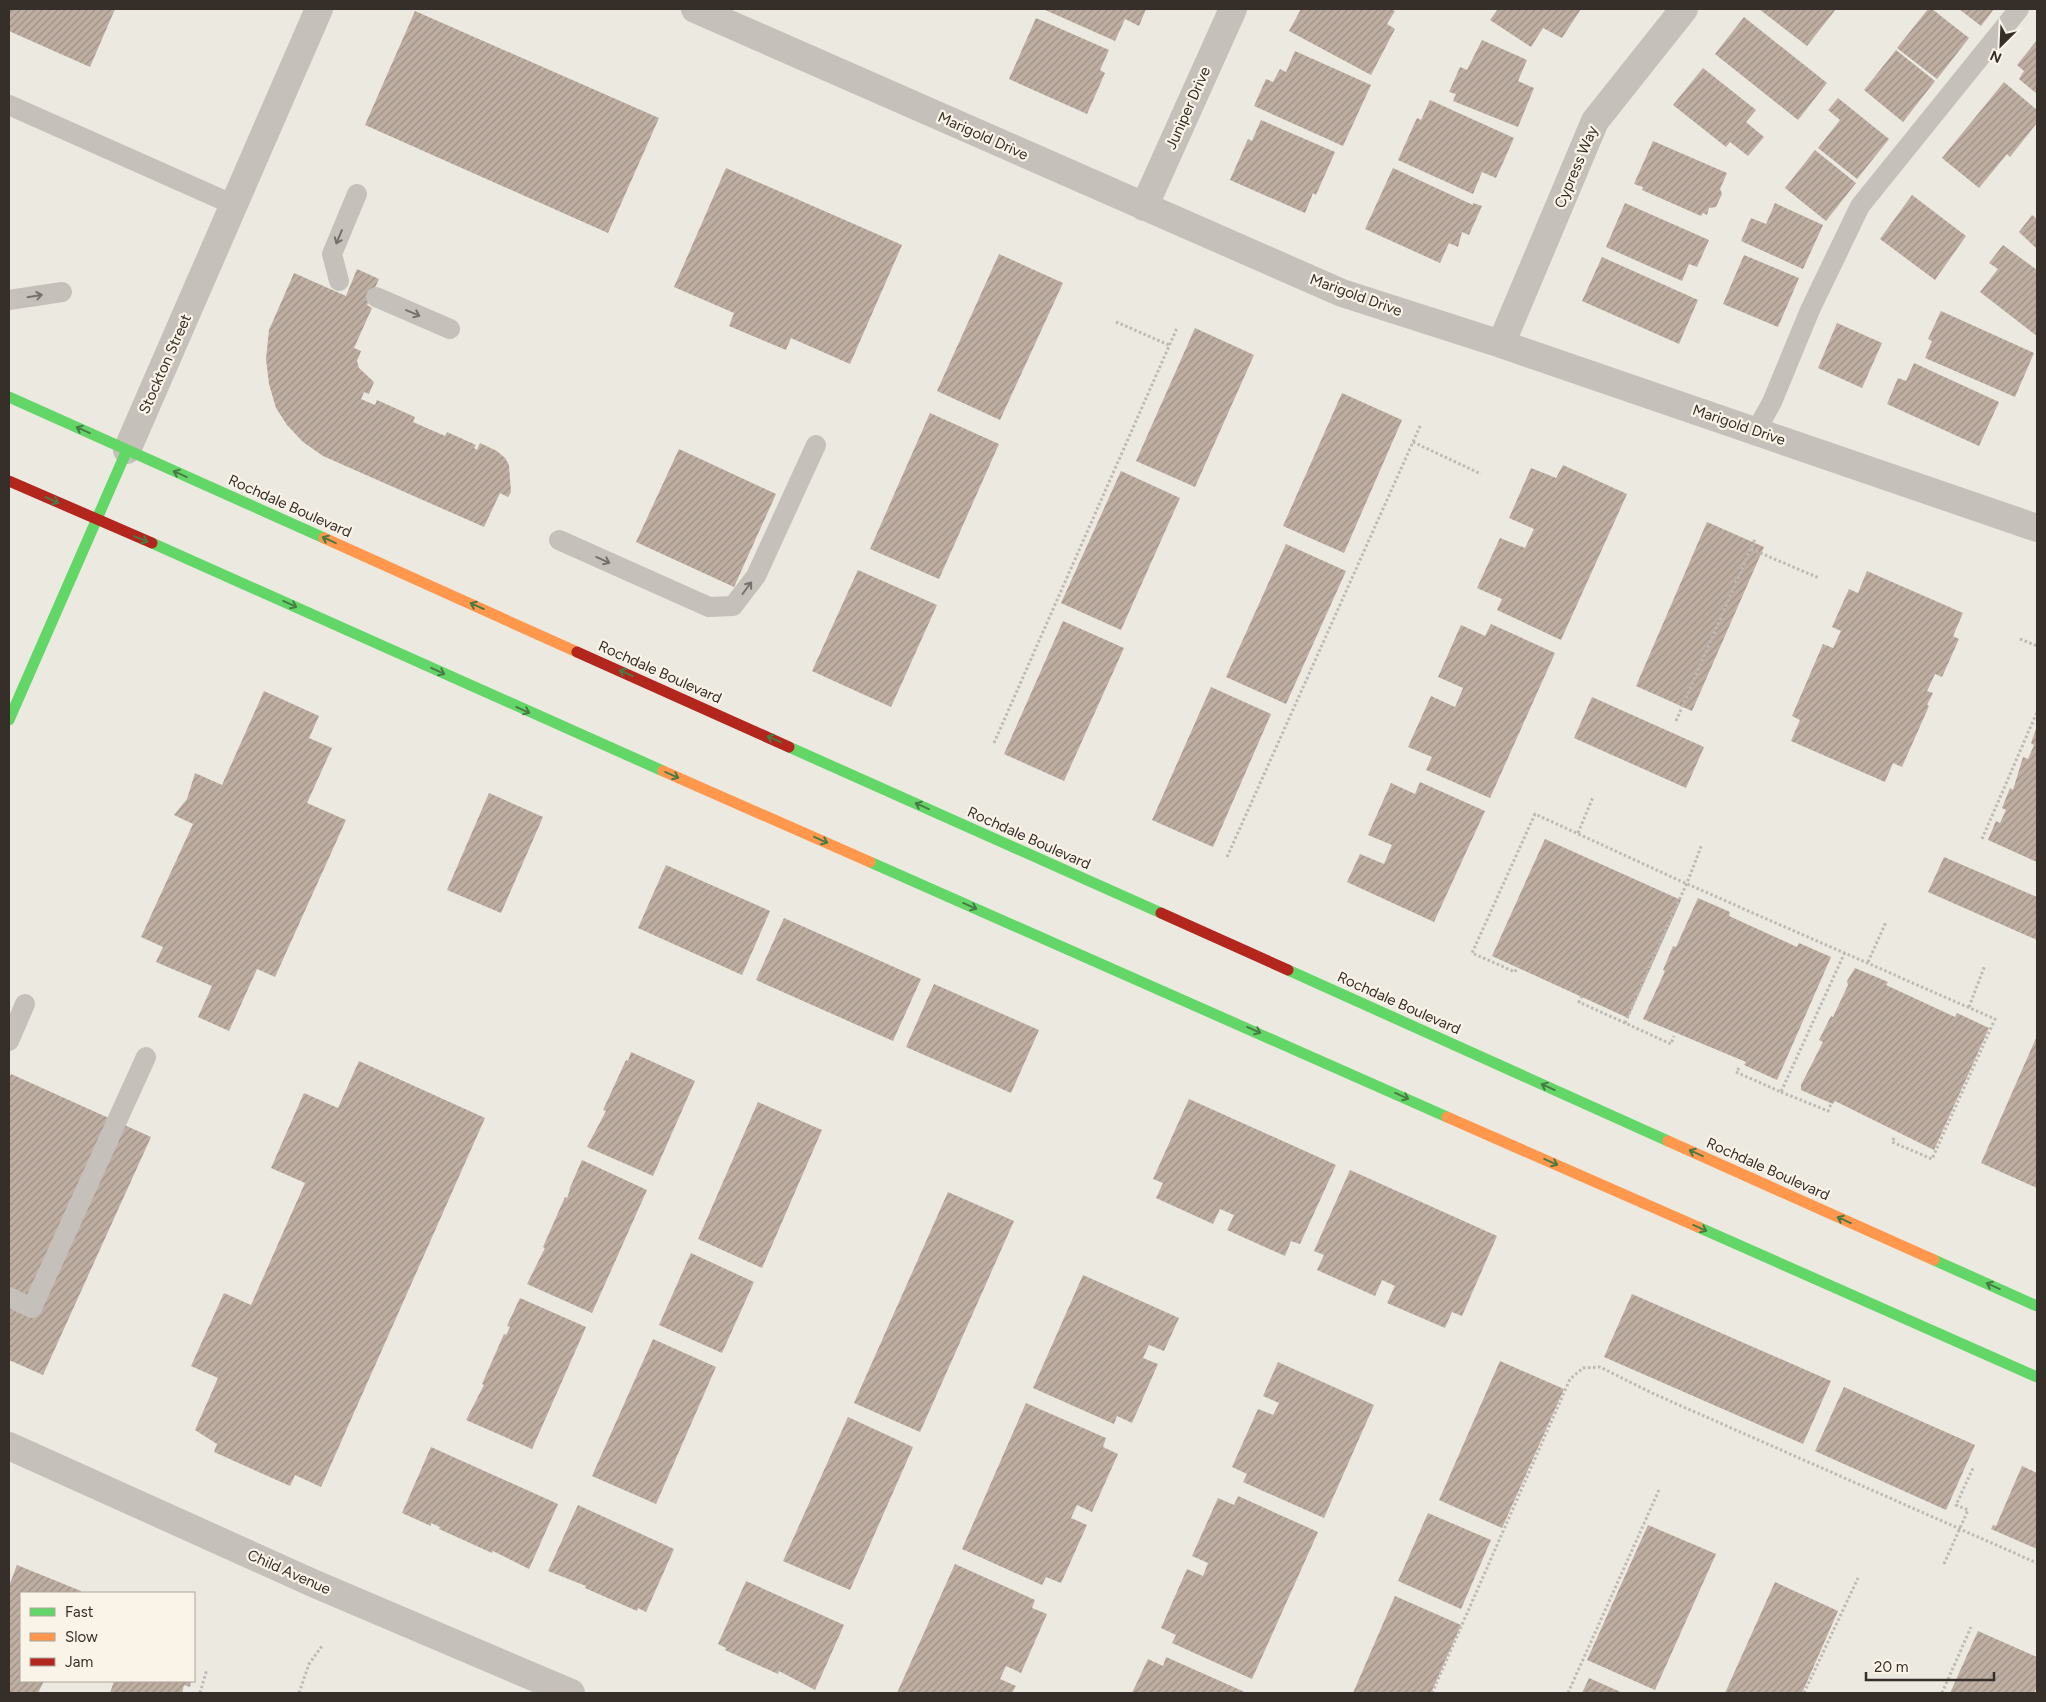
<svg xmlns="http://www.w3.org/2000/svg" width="2046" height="1702" viewBox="0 0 2046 1702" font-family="Figtree,sans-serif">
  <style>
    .building { fill: url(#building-hatch) }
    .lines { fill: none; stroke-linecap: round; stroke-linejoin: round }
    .path { stroke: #beb9b3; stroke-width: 3; stroke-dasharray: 2.5 2.5; stroke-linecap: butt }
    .lane { stroke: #c5c0ba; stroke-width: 20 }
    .street { stroke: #c5c0ba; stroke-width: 28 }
    .fast { stroke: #63d668; stroke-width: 11 }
    .slow { stroke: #ff974d; stroke-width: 11 }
    .jam { stroke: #b3261e; stroke-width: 11 }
    .oneway { stroke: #76706a }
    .oneway2 { stroke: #4a7a45 }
    .labels { text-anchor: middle; stroke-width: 4.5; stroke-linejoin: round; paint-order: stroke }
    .street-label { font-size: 15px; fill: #362e28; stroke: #f9f3e8 }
  </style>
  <defs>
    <pattern id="building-hatch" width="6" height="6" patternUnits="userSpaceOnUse" patternTransform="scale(1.25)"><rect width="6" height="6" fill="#bfafa3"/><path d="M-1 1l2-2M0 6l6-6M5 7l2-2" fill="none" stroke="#9c8f85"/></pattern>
  </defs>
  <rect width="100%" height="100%" fill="#ece9e1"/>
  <path class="building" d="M 9,9 L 115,9 L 90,67 L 9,31 Z
    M 1043,9 L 1146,9 L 1139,26 L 1125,19 L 1115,41 Z
    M 1301,9 L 1390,9 L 1395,11 L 1387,24 L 1395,29 L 1371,75 L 1289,31 Z
    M 1498,9 L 1581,9 L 1562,38 L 1543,28 L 1531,47 L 1490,20 Z
    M 1759,9 L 1836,9 L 1807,46 Z
    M 1928,9 L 1932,9 L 1969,38 L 1937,79 L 1897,48 Z
    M 1959,9 L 1994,9 L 1981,26 Z
    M 415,11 L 659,118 L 608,233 L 365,125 Z
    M 1744,17 L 1827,83 L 1798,120 L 1715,54 Z
    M 1036,18 L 1109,50 L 1100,70 L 1105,73 L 1087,114 L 1009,79 Z
    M 1482,40 L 1527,60 L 1518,81 L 1534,88 L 1518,127 L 1453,101 L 1456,94 L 1449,92 L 1460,67 L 1467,70 Z
    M 2037,40 L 2037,94 L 2019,79 L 2024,71 L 2017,65 Z
    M 1896,50 L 1935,81 L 1903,122 L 1864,90 Z
    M 1295,51 L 1371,85 L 1343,146 L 1254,106 L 1266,79 L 1273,82 L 1280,69 L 1286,72 Z
    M 1703,68 L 1756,110 L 1746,122 L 1764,137 L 1748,156 L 1730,142 L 1726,147 L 1673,105 Z
    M 2004,82 L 2037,110 L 2037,123 L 2010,157 L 2007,154 L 1979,188 L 1942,158 Z
    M 1838,98 L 1889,139 L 1857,179 L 1818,148 L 1840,120 L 1828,110 Z
    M 1430,100 L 1514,138 L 1496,178 L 1482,172 L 1473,194 L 1398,160 L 1417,118 L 1421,120 Z
    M 1261,120 L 1335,152 L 1316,195 L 1313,193 L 1305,213 L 1230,180 L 1248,139 L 1252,141 Z
    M 1653,141 L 1727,173 L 1720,189 L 1722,194 L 1716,207 L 1709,208 L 1707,215 L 1703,213 L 1701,216 L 1642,190 L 1643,187 L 1634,184 Z
    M 1815,150 L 1856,183 L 1826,221 L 1785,188 Z
    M 726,168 L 902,245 L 850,364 L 791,338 L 786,350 L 729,326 L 734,313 L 674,287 Z
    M 1393,168 L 1473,205 L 1473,203 L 1482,206 L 1469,235 L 1462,232 L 1458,247 L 1449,243 L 1440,263 L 1365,229 Z
    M 1912,195 L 1966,236 L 1935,280 L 1880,239 Z
    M 1625,203 L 1709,240 L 1697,267 L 1689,264 L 1682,281 L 1606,247 Z
    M 1775,203 L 1823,225 L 1803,269 L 1741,241 L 1751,218 L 1766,224 Z
    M 2032,215 L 2037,219 L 2037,249 L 2019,232 Z
    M 2003,245 L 2037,270 L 2037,336 L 1980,292 L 1998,269 L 1989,263 Z
    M 999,254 L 1063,283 L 1000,420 L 937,391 Z
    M 1744,255 L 1799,278 L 1778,327 L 1723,304 Z
    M 1602,257 L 1698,300 L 1679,344 L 1582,301 Z
    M 357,269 L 379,279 L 367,305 L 372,308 L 354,348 L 361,351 L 357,361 L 359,368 L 374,382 L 369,394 L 364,392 L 361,399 L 375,405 L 377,400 L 415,417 L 413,422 L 445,436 L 447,432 L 476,445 L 474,448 L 477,450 L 480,443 L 497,451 L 505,458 L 509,465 L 511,492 L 508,497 L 500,493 L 484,527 L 323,456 L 303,442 L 287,425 L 276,408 L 269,384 L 266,359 L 269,330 L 294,273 L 346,296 Z
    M 1941,311 L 2034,353 L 2015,397 L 1925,358 L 1932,341 L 1928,339 Z
    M 1837,323 L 1882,343 L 1862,388 L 1818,368 Z
    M 1195,328 L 1254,355 L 1195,487 L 1136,461 Z
    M 1914,363 L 1999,402 L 1979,446 L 1887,404 L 1898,378 L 1906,381 Z
    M 1342,393 L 1402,420 L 1344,553 L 1283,526 Z
    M 930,413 L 999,444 L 939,579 L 870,549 Z
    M 679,449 L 776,494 L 734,587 L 636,542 Z
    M 1563,465 L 1627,494 L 1561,640 L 1497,610 L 1502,599 L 1477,588 L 1500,538 L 1525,548 L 1534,529 L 1509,518 L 1531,468 L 1556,478 Z
    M 1121,471 L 1180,498 L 1121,630 L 1061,603 Z
    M 1707,522 L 1764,547 L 1692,711 L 1636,686 Z
    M 1286,544 L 1346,571 L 1286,704 L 1226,677 Z
    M 858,570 L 937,605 L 891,707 L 812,671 Z
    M 1867,571 L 1963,613 L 1953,636 L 1959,639 L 1942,677 L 1935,674 L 1927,691 L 1933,693 L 1927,705 L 1929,706 L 1902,767 L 1893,763 L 1885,782 L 1791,741 L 1800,720 L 1792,716 L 1823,644 L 1833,648 L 1841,631 L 1832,627 L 1840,609 L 1849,589 L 1858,593 Z
    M 1063,621 L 1124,648 L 1064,781 L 1004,754 Z
    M 1491,624 L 1555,653 L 1490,798 L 1426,770 L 1432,757 L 1408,747 L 1431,696 L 1455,707 L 1463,688 L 1438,677 L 1461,625 L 1485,636 Z
    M 1211,687 L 1271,714 L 1213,847 L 1152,820 Z
    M 264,691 L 319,716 L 309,738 L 332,748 L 307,803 L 346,820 L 275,977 L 257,969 L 229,1031 L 198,1017 L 212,986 L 156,962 L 163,947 L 141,937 L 193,824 L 174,815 L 187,799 L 195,773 L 222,785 Z
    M 1592,697 L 1704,747 L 1686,788 L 1574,738 Z
    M 2037,726 L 2037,862 L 1988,840 L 1996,821 L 2000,823 L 2006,810 L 2002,808 L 2010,788 L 2013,790 L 2023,757 L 2028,759 L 2034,745 L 2031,743 Z
    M 1420,782 L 1485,811 L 1434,922 L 1347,882 L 1360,854 L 1384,864 L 1392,845 L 1368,835 L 1391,783 L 1415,794 Z
    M 489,793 L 543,817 L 501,913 L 447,890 Z
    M 1545,839 L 1681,900 L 1628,1018 L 1492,956 Z
    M 1944,857 L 2037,897 L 2037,940 L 1928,892 Z
    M 666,865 L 770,911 L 742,975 L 638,928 Z
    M 1698,898 L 1730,912 L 1729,916 L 1797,947 L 1799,943 L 1831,957 L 1777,1080 L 1744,1065 L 1746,1062 L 1643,1019 L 1665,971 L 1663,970 L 1673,946 L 1676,947 Z
    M 784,918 L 921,979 L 893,1041 L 756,980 Z
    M 1855,968 L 1888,982 L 1886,985 L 1955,1017 L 1957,1013 L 1989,1028 L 1934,1150 L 1835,1101 L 1833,1104 L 1801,1090 L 1801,1085 L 1823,1042 L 1819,1040 L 1831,1016 L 1833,1017 L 1848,985 L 1847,981 Z
    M 934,984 L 1039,1030 L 1011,1093 L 906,1047 Z
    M 2037,1036 L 2037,1188 L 1981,1163 Z
    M 631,1052 L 695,1081 L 653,1176 L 587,1147 L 606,1111 L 603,1110 L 626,1060 L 628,1061 Z
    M 359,1061 L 485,1118 L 321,1487 L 295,1475 L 290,1486 L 214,1452 L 217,1444 L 195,1430 L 218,1378 L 191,1366 L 224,1293 L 251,1305 L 305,1183 L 271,1168 L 304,1093 L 338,1108 Z
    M 11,1074 L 151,1137 L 43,1375 L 9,1360 L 9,1080 Z
    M 1189,1099 L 1336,1165 L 1300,1244 L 1291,1241 L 1285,1256 L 1227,1230 L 1234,1215 L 1220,1209 L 1213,1224 L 1156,1198 L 1163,1183 L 1153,1179 Z
    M 758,1102 L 822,1130 L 762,1268 L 698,1239 Z
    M 582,1160 L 647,1190 L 592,1313 L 527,1284 L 545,1248 L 543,1247 L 565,1197 L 567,1198 L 570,1190 L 569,1190 Z
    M 1350,1170 L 1497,1236 L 1462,1316 L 1452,1312 L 1445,1328 L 1387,1303 L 1395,1286 L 1382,1280 L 1375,1296 L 1317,1270 L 1324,1255 L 1314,1251 Z
    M 948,1192 L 1014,1221 L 920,1432 L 854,1403 Z
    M 691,1253 L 754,1282 L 722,1353 L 659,1325 Z
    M 1083,1275 L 1179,1318 L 1164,1351 L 1149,1345 L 1143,1358 L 1158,1364 L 1132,1423 L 1117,1416 L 1114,1424 L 1033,1388 Z
    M 1632,1294 L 1831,1381 L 1803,1444 L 1604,1357 Z
    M 520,1298 L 586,1327 L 532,1449 L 466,1420 L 484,1385 L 482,1384 L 504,1334 L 506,1335 L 510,1327 L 507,1326 Z
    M 653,1339 L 716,1367 L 656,1504 L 592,1476 Z
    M 1500,1361 L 1564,1389 L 1502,1528 L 1439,1500 Z
    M 1278,1362 L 1374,1405 L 1324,1518 L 1243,1482 L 1247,1474 L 1232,1467 L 1258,1409 L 1273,1415 L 1279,1403 L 1263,1396 Z
    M 1844,1387 L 1975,1445 L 1946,1510 L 1815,1451 Z
    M 1026,1403 L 1106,1438 L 1103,1447 L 1118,1454 L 1092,1512 L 1077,1505 L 1071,1518 L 1087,1525 L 1061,1583 L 1046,1577 L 1042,1585 L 962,1549 Z
    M 848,1417 L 913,1447 L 850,1590 L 783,1561 Z
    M 431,1447 L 558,1504 L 529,1569 L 493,1551 L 492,1553 L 439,1529 L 440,1527 L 431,1523 L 431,1526 L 402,1513 Z
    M 2022,1466 L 2037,1473 L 2037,1549 L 1991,1529 L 1993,1525 L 1996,1526 Z
    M 1238,1496 L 1318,1532 L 1252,1679 L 1172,1643 L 1176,1635 L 1161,1628 L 1187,1569 L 1203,1576 L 1208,1563 L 1192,1556 L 1218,1498 L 1234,1505 Z
    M 578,1505 L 674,1549 L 646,1612 L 638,1608 L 637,1611 L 585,1588 L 586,1586 L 548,1571 Z
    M 1428,1513 L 1491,1540 L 1461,1609 L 1398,1581 Z
    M 1648,1525 L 1716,1554 L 1655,1690 L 1587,1660 Z
    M 955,1564 L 1035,1600 L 1032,1608 L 1047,1614 L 1021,1673 L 1006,1666 L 1000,1679 L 1016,1686 L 1012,1693 L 897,1693 Z
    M 17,1565 L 81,1591 L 80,1593 L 21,1593 L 21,1681 L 44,1681 L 38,1693 L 9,1693 L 9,1586 Z
    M 746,1581 L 844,1625 L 815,1690 L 779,1671 L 778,1674 L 725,1650 L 726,1648 L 718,1644 Z
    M 1775,1582 L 1838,1611 L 1802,1693 L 1725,1693 Z
    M 1395,1596 L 1461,1625 L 1431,1693 L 1353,1693 Z
    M 1978,1631 L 2037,1657 L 2037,1687 L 2034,1693 L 1950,1693 Z
    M 1166,1657 L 1247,1693 L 1132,1693 L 1148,1659 L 1163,1666 Z
    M 1589,1678 L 1623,1693 L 1582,1693 Z
    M 114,1681 L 191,1681 L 190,1687 L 184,1685 L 182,1693 L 110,1693 Z"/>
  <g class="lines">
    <path class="path" d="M 1116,322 L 1169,345
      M 1413,442 L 1481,474
      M 1751,549 L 1819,578
      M 2020,639 L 2037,646
      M 1676,721 L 1755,539
      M 994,743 L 1177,328
      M 1578,833 L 1593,797
      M 1982,839 L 2037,712
      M 1227,857 L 1421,424
      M 1868,962 L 1886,922
      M 1518,965 L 1515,972 L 1472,953 L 1535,814 L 1687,884 L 1995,1019 L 1932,1159 L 1892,1142 L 1895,1136
      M 1582,996 L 1579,1002 L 1671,1044 L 1674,1036
      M 1969,1007 L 1985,965
      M 1625,1023 L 1689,878 L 1702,844
      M 1739,1068 L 1736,1072 L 1781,1092 L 1845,952
      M 1781,1092 L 1828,1111 L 1831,1104
      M 1944,1564 L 1968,1510 L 1956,1505 L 1973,1468
      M 200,1693 L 207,1669
      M 299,1693 L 309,1664 L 322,1646
      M 1432,1693 L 1570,1379 L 1583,1368 L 1600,1367 L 1652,1393 L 2037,1563
      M 1568,1693 L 1659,1490
      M 1804,1693 L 1858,1578
      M 1942,1693 L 1971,1627"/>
    <path class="lane" d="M 9,105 L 234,205
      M 339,281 L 332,254 L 357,194
      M 376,297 L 450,329
      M 9,300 L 62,292
      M 1756,431 L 1772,402 L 1810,310 L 1860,206 L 2019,9
      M 559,540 L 709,607 L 733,606 L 756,576 L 816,445
      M 9,1041 L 25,1004
      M 9,1297 L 32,1308 L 146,1057"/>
    <path class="street" d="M 695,9 L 1342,293 L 1501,344 L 2037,528
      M 1144,207 L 1233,9
      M 1501,344 L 1595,121 L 1684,9
      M 127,450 L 319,9
      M 9,1446 L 315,1584 L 571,1693"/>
    <path class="fast" d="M 9,397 L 324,538
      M 152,543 L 663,771
      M 9,720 L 127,450
      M 789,747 L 1161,913
      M 870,862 L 1447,1117
      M 1288,970 L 1668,1141
      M 1698,1227 L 2037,1377
      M 1934,1260 L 2037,1306"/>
    <path class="slow" d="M 324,538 L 577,652
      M 663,771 L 870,862
      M 1447,1117 L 1698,1227
      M 1668,1141 L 1934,1260"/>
    <path class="jam" d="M 9,481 L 152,543
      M 577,652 L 789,747
      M 1161,913 L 1288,970"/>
  </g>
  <defs><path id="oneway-shaft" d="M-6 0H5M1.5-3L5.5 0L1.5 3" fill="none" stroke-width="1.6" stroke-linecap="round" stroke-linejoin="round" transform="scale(1.25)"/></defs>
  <g class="oneway">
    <use href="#oneway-shaft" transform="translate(339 237) rotate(113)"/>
    <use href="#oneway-shaft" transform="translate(35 296) rotate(-9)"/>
    <use href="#oneway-shaft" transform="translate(413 313) rotate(23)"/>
    <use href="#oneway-shaft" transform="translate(603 560) rotate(24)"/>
    <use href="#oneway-shaft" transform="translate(747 588) rotate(-53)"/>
  </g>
  <g class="oneway2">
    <use href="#oneway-shaft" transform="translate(83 430) rotate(-156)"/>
    <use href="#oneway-shaft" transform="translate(180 474) rotate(-156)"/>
    <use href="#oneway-shaft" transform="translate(52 500) rotate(24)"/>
    <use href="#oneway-shaft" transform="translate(141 539) rotate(23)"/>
    <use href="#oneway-shaft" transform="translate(329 540) rotate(-156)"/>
    <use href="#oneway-shaft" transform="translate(290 604) rotate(25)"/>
    <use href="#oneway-shaft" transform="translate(477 606) rotate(-156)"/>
    <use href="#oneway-shaft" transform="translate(438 671) rotate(25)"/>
    <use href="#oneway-shaft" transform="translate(626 673) rotate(-156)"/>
    <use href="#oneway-shaft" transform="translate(523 710) rotate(24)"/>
    <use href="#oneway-shaft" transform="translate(774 739) rotate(-156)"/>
    <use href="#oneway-shaft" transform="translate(672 775) rotate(24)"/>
    <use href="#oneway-shaft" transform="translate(922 806) rotate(-156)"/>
    <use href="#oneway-shaft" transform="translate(821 840) rotate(24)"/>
    <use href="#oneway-shaft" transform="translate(970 906) rotate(24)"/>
    <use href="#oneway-shaft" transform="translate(1254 1030) rotate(24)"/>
    <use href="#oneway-shaft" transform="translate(1548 1087) rotate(-156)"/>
    <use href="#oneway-shaft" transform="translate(1402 1096) rotate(24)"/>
    <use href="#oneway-shaft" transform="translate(1696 1153) rotate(-156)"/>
    <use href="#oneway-shaft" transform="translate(1551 1162) rotate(24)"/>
    <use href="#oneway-shaft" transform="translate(1844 1220) rotate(-156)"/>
    <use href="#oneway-shaft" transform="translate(1700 1228) rotate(24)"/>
    <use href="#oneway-shaft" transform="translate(1993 1286) rotate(-156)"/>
  </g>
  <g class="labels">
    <g class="street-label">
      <text transform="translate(1188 108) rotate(-66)" y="5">Juniper Drive</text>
      <text transform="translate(983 136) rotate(24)" y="5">Marigold Drive</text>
      <text transform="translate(1576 167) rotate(-67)" y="5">Cypress Way</text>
      <text transform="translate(1356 295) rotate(20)" y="5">Marigold Drive</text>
      <text transform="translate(165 364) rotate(-66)" y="5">Stockton Street</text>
      <text transform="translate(1739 425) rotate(19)" y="5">Marigold Drive</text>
      <text transform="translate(290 506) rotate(24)" y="5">Rochdale Boulevard</text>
      <text transform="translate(660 672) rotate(24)" y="5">Rochdale Boulevard</text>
      <text transform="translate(1029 838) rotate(24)" y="5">Rochdale Boulevard</text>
      <text transform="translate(1399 1003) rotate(24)" y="5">Rochdale Boulevard</text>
      <text transform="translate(1768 1169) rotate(24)" y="5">Rochdale Boulevard</text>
      <text transform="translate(289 1572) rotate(24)" y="5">Child Avenue</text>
    </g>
  </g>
  <rect width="2046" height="1702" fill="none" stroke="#362e28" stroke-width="20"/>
  <rect x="20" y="1592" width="175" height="90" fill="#f9f3e8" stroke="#aba49b"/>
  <rect x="30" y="1608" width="25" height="8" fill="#63d668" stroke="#aba49b"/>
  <text x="65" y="1617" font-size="15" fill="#362e28">Fast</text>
  <rect x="30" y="1633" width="25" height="8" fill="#ff974d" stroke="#aba49b"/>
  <text x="65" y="1642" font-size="15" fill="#362e28">Slow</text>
  <rect x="30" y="1658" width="25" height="8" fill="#b3261e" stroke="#aba49b"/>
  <text x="65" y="1667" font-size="15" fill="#362e28">Jam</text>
  <g transform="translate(2001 45) rotate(204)" stroke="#f9f3e8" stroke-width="4" paint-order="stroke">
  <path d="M0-4L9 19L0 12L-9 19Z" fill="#362e28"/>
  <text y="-8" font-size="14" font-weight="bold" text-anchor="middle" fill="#362e28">N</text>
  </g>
  <path d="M1866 1672v8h128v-8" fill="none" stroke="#362e28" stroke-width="2.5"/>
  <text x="1874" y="1672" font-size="15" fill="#362e28" stroke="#f9f3e8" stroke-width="4" paint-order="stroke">20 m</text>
</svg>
